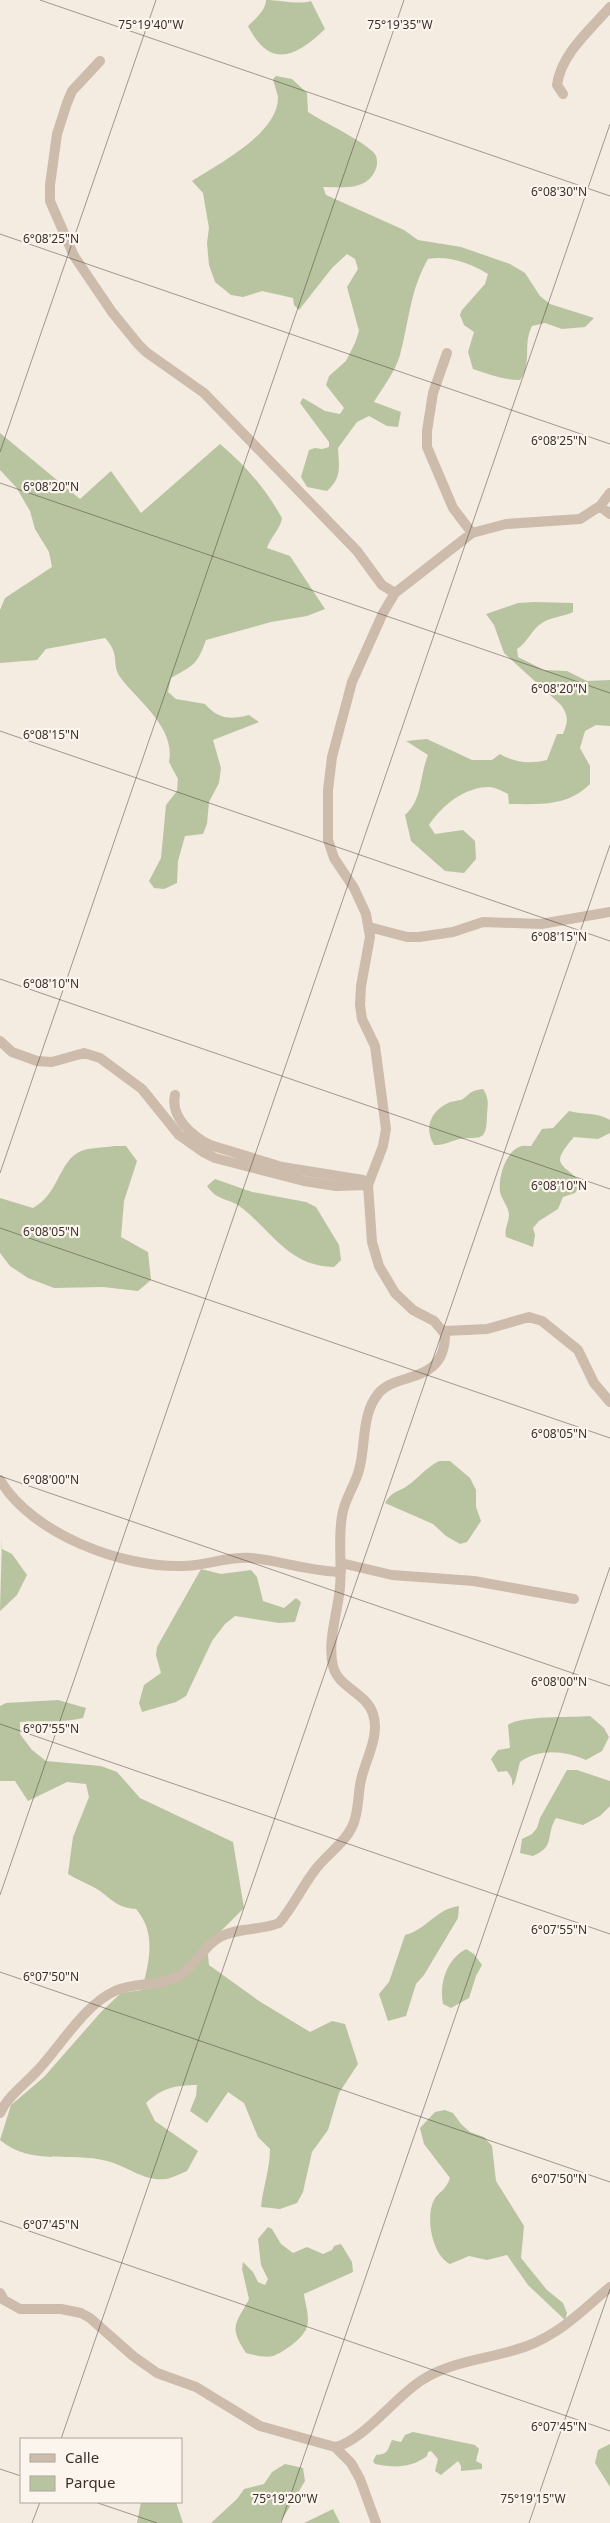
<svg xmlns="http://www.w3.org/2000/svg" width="610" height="2523" viewBox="0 0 610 2523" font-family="'Noto Sans',sans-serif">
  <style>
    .green { fill: #b8c4a0 }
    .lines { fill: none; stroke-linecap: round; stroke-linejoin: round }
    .minor { stroke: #cdbbac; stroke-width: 10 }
    .ticks { fill: none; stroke: #3b302b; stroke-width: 1; stroke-opacity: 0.45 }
    .ticks-label { font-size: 12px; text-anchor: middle; fill: #3b302b; stroke: #fbf5ee; stroke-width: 4.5; stroke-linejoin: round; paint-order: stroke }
  </style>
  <rect width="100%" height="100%" fill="#f4ebe1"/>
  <path class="green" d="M 266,0 C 279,0 300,5 311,1 L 325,29 C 295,58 270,69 248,26 C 255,19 266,10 266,0 Z
    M 276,76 L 292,79 L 307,93 L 308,112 C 321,121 372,145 376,156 C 378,162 377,166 375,171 C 366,191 341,187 323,187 L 326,195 L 404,230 L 418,240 L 461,247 L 510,264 L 525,273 L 540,296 L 550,304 L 594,318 L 585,327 L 562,329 L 545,323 L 532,326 C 522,346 533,362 520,380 C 503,380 488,374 473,369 L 468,352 L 474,332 L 464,325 L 460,315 L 462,310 L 485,284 L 488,274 C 471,263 447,255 428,259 C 410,290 409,322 400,355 C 395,372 383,387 374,402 L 401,412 L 398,427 L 387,426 L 369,416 L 357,422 L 338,448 C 339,468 342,477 327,491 L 307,487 L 301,477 L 309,450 L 315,448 L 322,449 L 329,447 L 329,442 L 300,403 L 303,398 L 325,411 L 340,414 L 344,408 L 326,385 L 329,376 L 346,361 L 355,343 L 359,331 L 347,287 L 358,269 L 355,259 L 347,254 L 332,268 L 299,310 L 294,305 L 293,298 L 262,291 L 243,297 L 231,295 L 215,282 L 209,265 L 207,243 L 209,228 L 203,193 L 192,181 C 218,164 279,133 278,97 C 277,92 274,84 273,79 Z
    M 0,433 L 80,499 L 111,471 L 141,513 L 220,444 C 246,466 265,488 282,518 C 280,530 271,536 267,548 L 290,556 L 325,609 L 307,616 L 271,622 L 206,640 C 197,666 193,665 171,678 L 168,692 L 176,699 L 205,704 C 218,719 230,720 249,715 L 259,722 L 213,740 L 221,768 L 219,783 L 209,802 L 207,824 L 203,834 L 185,836 L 178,861 L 177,883 L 164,889 L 154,888 L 149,881 L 161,858 L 166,805 L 177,791 L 178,779 L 169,762 C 176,728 138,701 120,677 C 111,664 121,655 105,638 L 46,649 L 37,660 L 0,663 L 0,610 L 5,598 L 52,567 L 49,552 L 35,529 L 30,511 L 16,487 L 0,470 Z
    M 534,602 L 573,603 L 573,612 C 563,617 550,617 542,623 C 531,630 528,642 517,649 L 518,657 L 544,670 L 567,671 L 587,681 L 610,680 L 610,726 L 596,725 L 585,731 L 580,748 L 590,766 L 590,784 C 567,807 539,804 509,804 L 508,794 C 502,791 495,787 489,787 C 465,787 442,805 429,825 L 435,834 L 463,830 L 475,841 L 476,859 L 464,873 L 445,871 L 411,841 L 405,815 C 423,799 419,777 428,755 L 406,741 L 427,739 L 472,760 L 492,760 L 500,754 C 515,763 530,764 547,760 L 557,734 L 563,734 C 568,722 569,716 561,705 L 504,653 L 494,625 L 486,614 L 518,603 Z
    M 483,1089 C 489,1098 488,1103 487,1114 C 487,1147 477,1134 456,1140 C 447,1143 443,1145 434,1145 C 424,1128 430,1112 448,1103 C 452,1101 459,1101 463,1099 C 472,1092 470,1091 483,1089 Z
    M 569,1111 C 584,1115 597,1112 610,1120 L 610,1133 L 598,1139 L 574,1137 C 548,1167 563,1162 581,1183 L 575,1193 L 563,1197 L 558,1209 L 539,1221 L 533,1228 L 535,1235 L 533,1247 L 506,1237 C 504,1228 509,1223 509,1214 C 508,1206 502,1200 500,1192 C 498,1178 505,1153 519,1147 C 522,1145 527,1146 531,1146 L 542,1129 L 553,1128 Z
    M 114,1146 L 126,1146 L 137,1161 L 124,1201 L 121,1237 L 148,1252 L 151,1280 L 138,1291 L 103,1287 L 54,1288 L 28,1278 L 10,1266 L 0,1253 L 0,1198 L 33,1208 C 58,1195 59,1162 79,1152 C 88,1147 104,1148 114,1146 Z
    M 215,1179 L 252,1192 L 306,1202 L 316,1207 L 339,1245 L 341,1260 L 334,1267 C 290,1267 272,1232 242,1208 C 228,1197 218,1202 207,1186 Z
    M 439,1461 L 450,1461 L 470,1478 L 476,1490 L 476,1507 L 481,1521 L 467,1542 L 460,1544 L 446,1536 L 433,1524 L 385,1503 C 393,1490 397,1493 407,1486 C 419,1478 424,1469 439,1461 Z
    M 2,1536 L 2,1549 L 12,1554 L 27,1575 L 17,1595 L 0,1611 Z
    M 201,1569 L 221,1574 L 251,1570 L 257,1577 L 263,1601 L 284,1608 L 296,1598 L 301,1602 L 295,1622 L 279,1623 L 235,1616 L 225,1624 L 212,1641 L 186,1696 L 176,1702 L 142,1712 L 139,1703 L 144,1685 L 161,1673 L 156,1655 L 157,1647 Z
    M 58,1700 L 86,1708 L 83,1718 C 62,1723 42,1720 20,1722 L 20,1734 L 32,1750 L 46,1761 L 101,1766 L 117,1772 L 140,1798 L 233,1842 L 244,1908 L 207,1945 L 209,1965 L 259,2001 L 310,2032 L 332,2021 L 345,2024 L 358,2064 L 339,2093 L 328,2130 L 312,2152 L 303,2192 L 297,2203 L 280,2209 L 261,2207 C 263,2187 270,2169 270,2149 L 258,2137 L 244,2103 L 228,2092 L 207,2123 L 190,2111 L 196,2096 L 197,2085 C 175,2085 162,2088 146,2103 L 155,2121 L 198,2151 L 187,2171 C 181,2173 173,2178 166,2179 C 145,2182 127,2166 107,2161 C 70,2151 32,2167 0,2140 L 11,2105 L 44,2077 L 101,2012 L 121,1993 L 142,1990 C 149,1962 157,1933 136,1909 C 121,1908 115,1903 104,1894 C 95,1886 79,1881 68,1874 L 73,1837 L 89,1797 L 86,1784 L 67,1782 L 28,1801 L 15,1781 L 0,1781 L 0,1706 L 6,1703 Z
    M 590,1716 L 604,1728 L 609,1737 L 602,1751 L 586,1760 C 565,1751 540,1748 520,1762 L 515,1782 L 512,1786 L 512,1779 L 507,1771 L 498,1772 L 491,1759 L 498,1750 L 510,1748 L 508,1725 C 521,1715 571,1718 590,1716 Z
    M 567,1770 L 577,1770 L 610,1781 L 610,1806 L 600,1816 L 583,1825 L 556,1818 C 545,1836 556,1846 533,1856 L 520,1853 L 522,1839 L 532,1834 L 537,1828 L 540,1818 Z
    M 459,1906 L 458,1918 L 424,1975 L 416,1984 L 406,2016 L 388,2021 L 379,1994 L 389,1982 L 405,1935 C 426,1930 436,1909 459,1906 Z
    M 466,1949 L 474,1954 L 482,1965 L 476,1976 L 469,1998 L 451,2008 L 443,2004 C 439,1983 447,1959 466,1949 Z
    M 445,2110 L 453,2113 L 461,2124 L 470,2132 L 484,2137 L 492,2146 L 496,2181 L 524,2226 L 521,2258 L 547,2290 L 563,2303 L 567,2313 L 565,2320 L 528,2285 L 507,2255 L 487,2260 L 469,2256 L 450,2264 C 432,2255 425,2217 434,2200 C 439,2191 445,2192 450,2178 L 424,2144 L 420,2128 L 435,2112 Z
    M 268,2227 L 272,2229 L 281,2244 L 293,2253 L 307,2247 L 323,2254 L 332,2250 L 334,2246 L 341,2244 L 352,2262 L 353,2272 L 304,2294 C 305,2304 311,2318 306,2329 C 302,2339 284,2352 273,2356 C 265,2358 254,2355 246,2353 C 228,2326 236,2324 249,2299 L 242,2269 L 243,2262 L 253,2272 L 258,2282 L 265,2285 L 268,2279 L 261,2265 L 258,2239 Z
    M 413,2432 L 475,2445 L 479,2449 L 476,2461 L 482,2464 L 482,2469 L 461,2471 L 461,2466 L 458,2461 L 441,2475 L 435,2471 L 438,2459 L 431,2451 L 428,2452 L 427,2456 C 411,2468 395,2468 375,2464 L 373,2461 L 376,2455 C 389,2454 387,2450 392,2440 L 401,2442 L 405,2435 Z
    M 610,2444 L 610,2487 L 595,2463 L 598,2450 Z
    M 285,2464 L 303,2468 L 305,2481 L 280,2523 L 211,2523 L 237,2499 L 244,2489 L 264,2484 L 272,2472 Z
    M 141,2502 L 176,2502 L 183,2523 L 137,2523 Z
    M 333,2509 L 340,2523 L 304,2523 Z"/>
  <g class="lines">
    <path class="minor" d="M 100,61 L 72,91 L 67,103 L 57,134 L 50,185 L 50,201 L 74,256 L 112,312 L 138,344 L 146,352 L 204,393 L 357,551 L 382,585 L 395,593
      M 563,94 L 557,85 C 561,54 591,29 610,7
      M 447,353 L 433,393 L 427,431 L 427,447 L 453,508 L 472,533
      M 600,506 L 610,514
      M 369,927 L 407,937 L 419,937 L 453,932 L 483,922 L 541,924 L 610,912
      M 0,1041 L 12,1052 L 37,1061 L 52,1062 L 84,1053 L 100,1058 L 142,1089 L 179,1135 L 203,1152 L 215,1158 L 304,1181 L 336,1186 L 368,1185
      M 175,1095 C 170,1117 192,1136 210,1145 L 282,1167 L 363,1180
      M 444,1331 L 487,1329 L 529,1317 L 542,1321 L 578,1350 L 594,1383 L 610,1402
      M 0,1480 C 32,1534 122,1568 183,1566 C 206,1566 227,1556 251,1558 C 282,1561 308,1571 341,1572
      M 341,1563 L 392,1575 L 474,1581 L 574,1599
      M 0,2113 C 8,2096 24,2085 37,2071 C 61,2046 84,2004 117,1990 C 137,1982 166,1986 182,1974 C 197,1964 204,1945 220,1937 C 238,1927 260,1931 279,1923 C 293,1907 302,1887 315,1870 C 326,1855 344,1844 352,1827 C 360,1811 357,1793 362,1776 C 367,1757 380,1734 373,1714 C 366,1692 338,1688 333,1666 C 327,1641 338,1612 340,1587 C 342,1564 338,1539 342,1516 C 344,1499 355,1486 359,1470 C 366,1446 361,1415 378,1394 C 395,1371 445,1386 445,1334 L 434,1321 L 413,1310 L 395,1293 L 379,1266 L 372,1242 L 368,1185 L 383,1146 L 386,1129 L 375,1046 L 362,1019 L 360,1005 L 361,986 L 370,937 L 366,914 L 354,888 L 334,858 L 328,840 L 328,790 L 332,757 L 352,682 L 383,613 L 395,593 L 472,533 L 506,524 L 580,519 L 600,506 L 610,493
      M 0,2293 L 4,2300 L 20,2309 L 61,2309 L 81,2313 L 90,2318 L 133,2356 L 157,2373 L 196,2387 L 260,2426 L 335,2447 L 351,2463 L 360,2479 L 376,2523
      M 335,2447 C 362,2442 396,2396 422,2380 C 453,2360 492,2359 527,2346 C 560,2334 583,2310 610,2287"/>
  </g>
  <path class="ticks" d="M 40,0 L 610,196M 0,234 L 610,444M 0,452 L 156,0M 0,483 L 610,693M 0,731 L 610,941M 0,979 L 610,1189M 0,1173 L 404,0M 0,1228 L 610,1438M 0,1476 L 610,1686M 0,1724 L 610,1934M 0,1895 L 610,124M 0,1972 L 610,2182M 0,2221 L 610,2431M 61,2439 L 610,845M 0,2469 L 21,2476M 95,2502 L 157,2523M 32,2523 L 40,2502M 281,2523 L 610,1567M 529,2523 L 610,2289"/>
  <g class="ticks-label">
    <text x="151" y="29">75°19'40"W</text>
    <text x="400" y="29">75°19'35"W</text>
    <text x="559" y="196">6°08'30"N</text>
    <text x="51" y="243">6°08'25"N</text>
    <text x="559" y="445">6°08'25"N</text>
    <text x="51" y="491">6°08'20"N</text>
    <text x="559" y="693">6°08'20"N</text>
    <text x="51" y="739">6°08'15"N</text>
    <text x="559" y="941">6°08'15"N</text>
    <text x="51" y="988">6°08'10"N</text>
    <text x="559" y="1190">6°08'10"N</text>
    <text x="51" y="1236">6°08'05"N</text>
    <text x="559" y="1438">6°08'05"N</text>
    <text x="51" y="1484">6°08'00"N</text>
    <text x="559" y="1686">6°08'00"N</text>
    <text x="51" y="1733">6°07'55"N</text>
    <text x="559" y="1934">6°07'55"N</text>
    <text x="51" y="1981">6°07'50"N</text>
    <text x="559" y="2183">6°07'50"N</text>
    <text x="51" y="2229">6°07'45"N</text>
    <text x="559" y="2431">6°07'45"N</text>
    <text x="285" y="2503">75°19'20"W</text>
    <text x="533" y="2503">75°19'15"W</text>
  </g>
  <rect x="20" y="2438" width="162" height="65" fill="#fbf5ee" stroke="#aea6a0"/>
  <rect x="30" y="2454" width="25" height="8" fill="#cdbbac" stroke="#aea6a0"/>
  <text x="65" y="2463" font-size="15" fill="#3b302b">Calle</text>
  <rect x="30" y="2476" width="25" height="15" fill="#b8c4a0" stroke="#aea6a0"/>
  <text x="65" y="2488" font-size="15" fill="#3b302b">Parque</text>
</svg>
